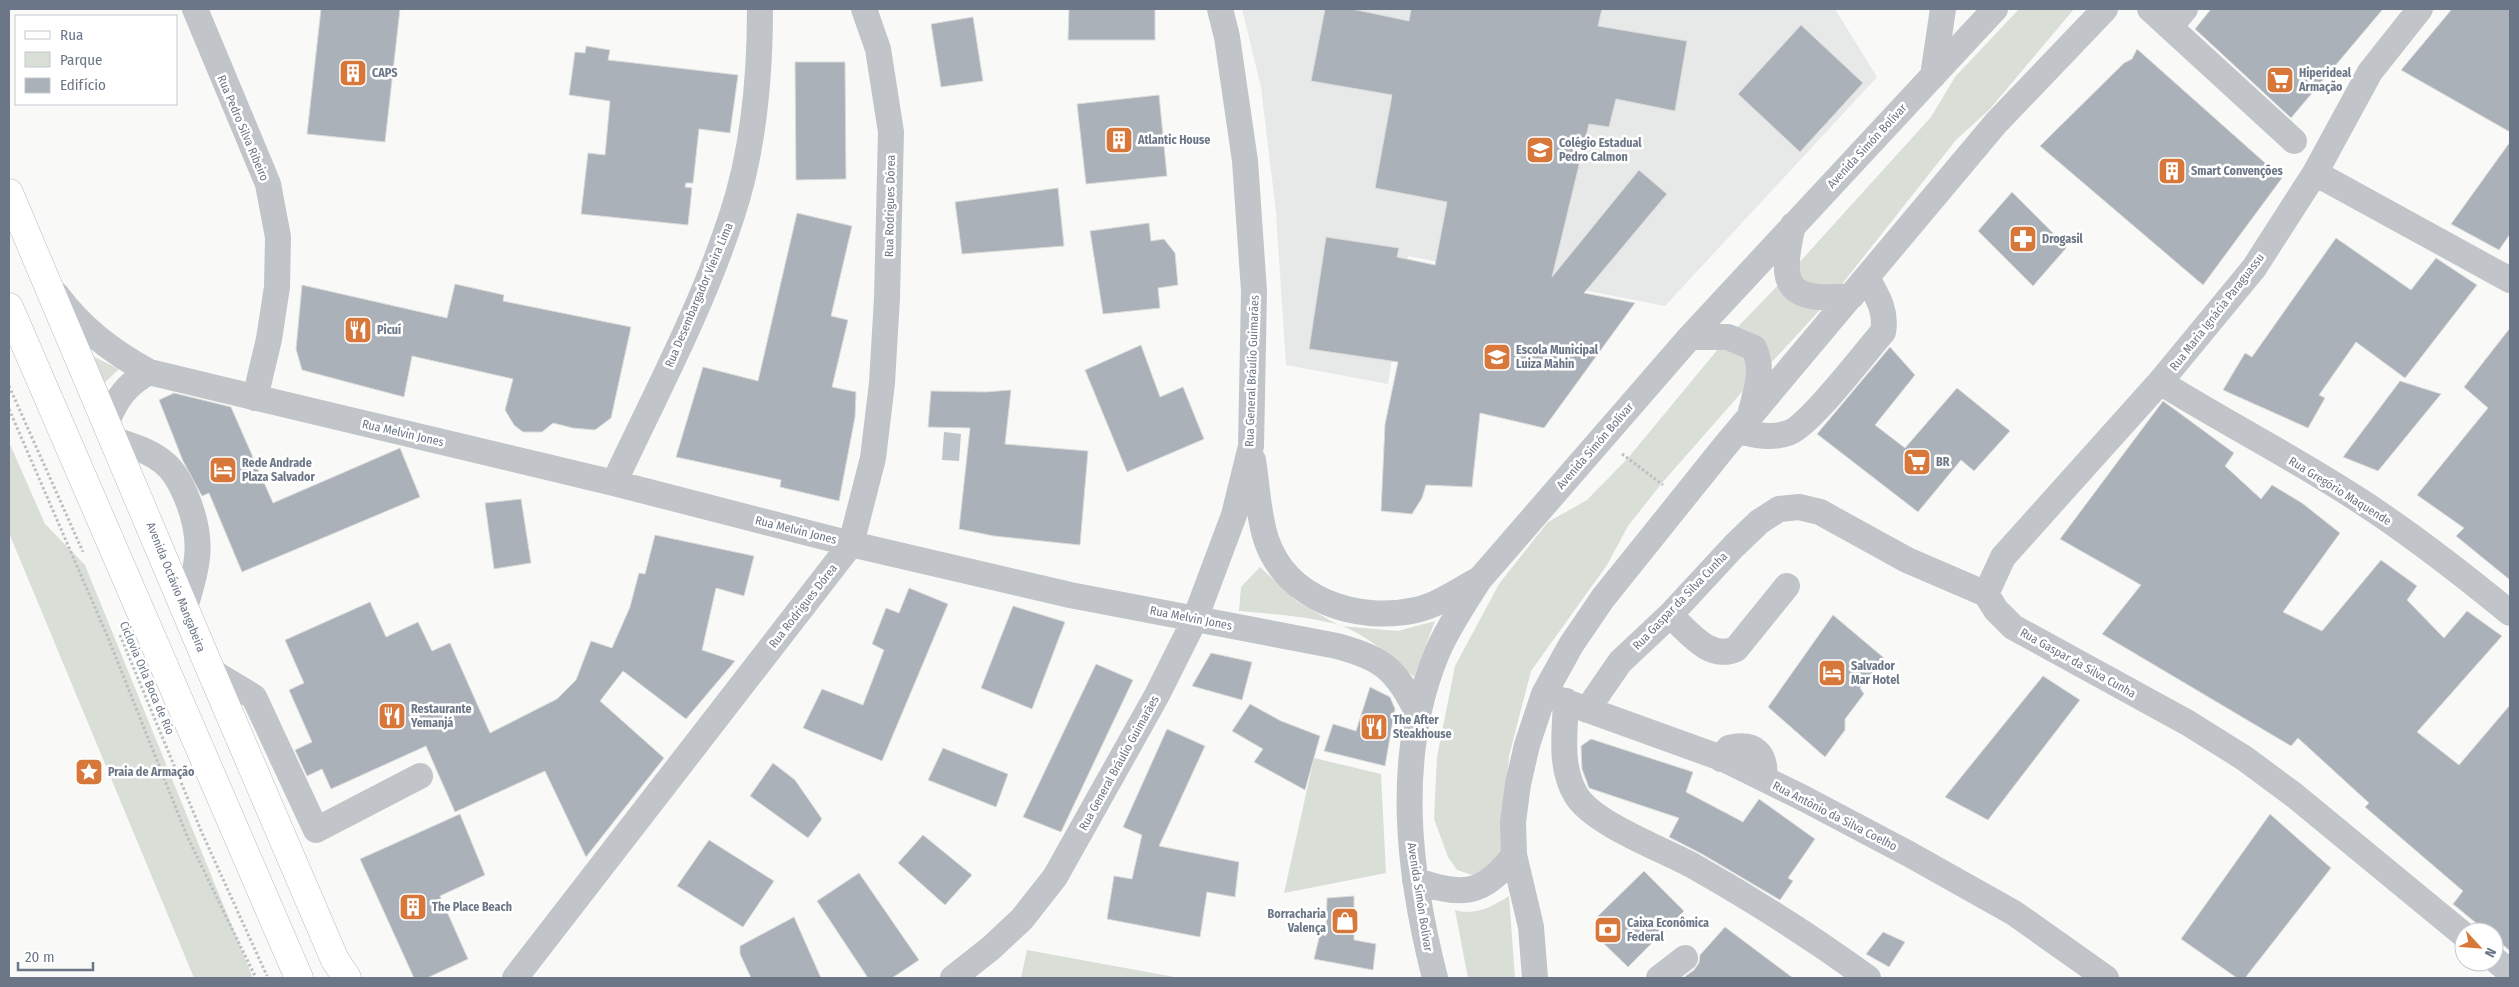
<svg xmlns="http://www.w3.org/2000/svg" width="2519" height="987" viewBox="0 0 2519 987" font-family="'Fira Sans Condensed',sans-serif">
  <style>
    .built { fill: #e7e9e8 }
    .green { fill: #d9ded7 }
    .water { fill: #bdc5cb }
    .building { fill: #abb1b8; stroke: #dbdcda }
    .lines { fill: none; stroke-linecap: round; stroke-linejoin: round }
    .major-casing { stroke: #b7babf; stroke-width: 29 }
    .path { stroke: #bcbec1; stroke-width: 3; stroke-dasharray: 2.5 2.5; stroke-linecap: butt }
    .minor { stroke: #c1c4c9; stroke-width: 26 }
    .major { stroke: #fff; stroke-width: 28 }
    .labels { text-anchor: middle; stroke-width: 5; stroke-linejoin: round; paint-order: stroke }
    .poi-label { font-size: 12px; font-weight: bold; fill: #6b7686; stroke: #fff; text-anchor: start }
    .street-label { font-size: 12px; fill: #6b7686; stroke: #fff }
  </style>
  <rect width="100%" height="100%" fill="#f9faf8"/>
  <path class="built" d="M 1242,9 L 1835,9 L 1877,77 L 1665,306 L 1408,256 L 1388,384 L 1286,365 L 1276,213 L 1261,87 Z"/>
  <path class="green" d="M 2019,9 L 2074,9 L 1990,109 L 1956,140 L 1831,298 L 1761,374 L 1749,384 L 1662,483 L 1628,526 L 1607,565 L 1531,671 L 1509,756 L 1501,854 L 1490,868 L 1472,875 L 1457,870 L 1448,857 L 1434,819 L 1437,757 L 1455,666 L 1499,584 L 1548,522 L 1587,500 L 1628,458 L 1728,337 L 1787,276 L 1931,117 L 1955,77 Z
    M 82,351 L 119,369 L 101,386 Z
    M 9,442 L 45,524 L 85,565 L 253,978 L 194,978 L 9,533 Z
    M 1260,567 L 1296,601 L 1340,626 L 1398,631 L 1435,621 L 1414,677 C 1395,659 1364,633 1339,625 C 1307,616 1272,614 1239,611 L 1241,587 Z
    M 1314,758 L 1381,774 L 1386,873 L 1284,893 Z
    M 1509,896 L 1515,978 L 1468,978 L 1455,910 C 1475,916 1491,907 1509,896 Z
    M 1027,950 L 1180,978 L 1021,978 Z"/>
  <path class="water" d="M 944,432 L 961,434 L 959,461 L 942,460 Z"/>
  <path class="building" d="M 321,9 L 400,9 L 385,142 L 307,134 Z
    M 1069,9 L 1155,9 L 1155,40 L 1068,40 Z
    M 1325,9 L 1352,9 L 1409,21 L 1411,9 L 1602,9 L 1598,26 L 1687,41 L 1675,111 L 1616,99 L 1609,127 L 1589,124 L 1552,277 L 1639,170 L 1667,194 L 1584,293 L 1635,303 L 1544,428 L 1480,413 L 1472,487 L 1426,485 L 1422,498 L 1412,514 L 1381,511 L 1385,424 L 1398,362 L 1309,349 L 1326,237 L 1399,248 L 1397,257 L 1435,265 L 1447,202 L 1375,188 L 1392,95 L 1311,81 Z
    M 2211,9 L 2383,9 L 2291,118 L 2195,29 Z
    M 2452,9 L 2510,9 L 2510,132 L 2401,70 Z
    M 973,17 L 983,81 L 941,87 L 931,24 Z
    M 1801,25 L 1863,83 L 1800,152 L 1738,94 Z
    M 586,46 L 610,50 L 608,60 L 738,75 L 730,133 L 699,129 L 693,183 L 686,183 L 685,187 L 692,188 L 688,225 L 581,214 L 588,153 L 605,155 L 610,101 L 569,95 L 575,52 L 585,53 Z
    M 2137,49 L 2282,178 L 2203,285 L 2040,146 L 2124,63 L 2132,59 Z
    M 795,62 L 845,62 L 846,179 L 796,180 Z
    M 1159,95 L 1167,176 L 1086,184 L 1077,104 Z
    M 2510,142 L 2510,234 L 2499,250 L 2451,224 Z
    M 1058,188 L 1064,246 L 962,254 L 955,202 Z
    M 2012,192 L 2067,247 L 2033,286 L 1978,231 Z
    M 797,213 L 852,226 L 831,316 L 848,320 L 832,387 L 856,392 L 855,417 L 839,501 L 780,487 L 781,480 L 676,457 L 703,367 L 758,381 Z
    M 1149,223 L 1151,241 L 1164,239 L 1175,253 L 1178,285 L 1158,288 L 1160,308 L 1103,314 L 1090,231 Z
    M 2336,238 L 2411,290 L 2436,258 L 2477,285 L 2405,378 L 2356,342 L 2319,395 L 2325,398 L 2308,428 L 2223,390 L 2245,353 L 2252,357 Z
    M 455,284 L 504,295 L 503,301 L 631,327 L 611,418 L 595,430 L 573,428 L 553,423 L 542,432 L 523,432 L 514,425 L 505,410 L 513,379 L 412,356 L 404,397 L 302,370 L 296,349 L 302,285 L 447,318 Z
    M 2510,328 L 2510,580 L 2456,536 L 2464,528 L 2417,495 L 2488,408 L 2464,387 Z
    M 1141,345 L 1160,397 L 1183,387 L 1204,439 L 1127,472 L 1085,370 Z
    M 1890,347 L 1915,375 L 1875,425 L 1905,448 L 1957,388 L 2010,431 L 1974,471 L 1961,460 L 1918,512 L 1817,434 Z
    M 2400,381 L 2441,394 L 2378,471 L 2343,457 Z
    M 1011,390 L 1005,444 L 1088,451 L 1080,545 L 994,536 L 959,529 L 970,428 L 928,427 L 931,391 L 985,392 Z
    M 174,393 L 231,407 L 273,503 L 400,448 L 420,497 L 242,572 L 209,493 L 202,496 L 183,461 L 159,400 Z
    M 2163,401 L 2234,453 L 2225,466 L 2261,499 L 2272,485 L 2302,503 L 2340,533 L 2283,612 L 2322,631 L 2381,560 L 2417,586 L 2407,600 L 2444,638 L 2467,611 L 2502,636 L 2417,732 L 2459,765 L 2510,705 L 2510,951 L 2494,937 L 2494,932 L 2487,932 L 2453,904 L 2463,891 L 2365,807 L 2369,803 L 2298,738 L 2291,746 L 2102,634 L 2141,585 L 2060,539 Z
    M 521,499 L 531,563 L 494,569 L 485,503 Z
    M 655,535 L 754,556 L 744,596 L 716,588 L 702,650 L 735,661 L 686,719 L 623,671 L 600,701 L 664,758 L 586,857 L 545,771 L 455,812 L 426,746 L 331,789 L 322,769 L 307,776 L 295,750 L 312,742 L 289,690 L 304,683 L 285,640 L 370,602 L 386,637 L 418,622 L 432,651 L 450,643 L 490,733 L 557,699 L 576,680 L 591,641 L 612,648 L 630,607 L 639,573 L 645,574 Z
    M 909,588 L 948,604 L 882,761 L 803,728 L 822,689 L 863,705 L 884,650 L 872,644 L 886,608 L 899,613 Z
    M 1013,606 L 1065,622 L 1032,709 L 981,688 Z
    M 1833,615 L 1884,658 L 1860,688 L 1864,694 L 1845,719 L 1845,730 L 1825,757 L 1768,707 Z
    M 1211,653 L 1252,662 L 1242,700 L 1192,686 Z
    M 1096,664 L 1133,680 L 1061,832 L 1023,817 Z
    M 2043,676 L 2080,700 L 1988,820 L 1945,797 Z
    M 1370,687 L 1390,697 L 1395,709 L 1385,766 L 1324,751 L 1333,724 L 1356,731 Z
    M 1250,704 L 1281,721 L 1320,736 L 1305,790 L 1254,762 L 1263,749 L 1232,731 Z
    M 1167,729 L 1205,746 L 1159,846 L 1239,862 L 1235,897 L 1207,892 L 1200,937 L 1107,919 L 1114,876 L 1132,879 L 1142,835 L 1123,827 Z
    M 1591,739 L 1693,772 L 1686,792 L 1743,822 L 1759,799 L 1815,839 L 1788,878 L 1793,881 L 1780,900 L 1702,854 L 1669,837 L 1679,818 L 1589,788 L 1582,769 L 1581,746 Z
    M 943,748 L 1008,774 L 996,807 L 928,780 Z
    M 773,763 L 795,780 L 822,819 L 808,838 L 750,796 Z
    M 460,814 L 485,875 L 440,896 L 468,959 L 427,978 L 414,978 L 360,859 Z
    M 2270,814 L 2331,868 L 2245,978 L 2237,978 L 2181,939 Z
    M 923,835 L 972,875 L 945,905 L 898,863 Z
    M 709,840 L 774,881 L 743,927 L 677,886 Z
    M 1644,871 L 1684,911 L 1628,967 L 1597,937 L 1608,925 L 1598,916 Z
    M 859,873 L 919,960 L 892,978 L 868,978 L 817,901 Z
    M 1354,896 L 1354,940 L 1376,944 L 1373,970 L 1314,959 L 1320,934 L 1326,936 L 1327,898 Z
    M 794,917 L 821,978 L 751,978 L 740,954 L 740,946 Z
    M 1725,927 L 1793,978 L 1683,978 L 1694,970 L 1699,963 L 1700,955 Z
    M 1883,932 L 1905,942 L 1889,967 L 1866,954 Z"/>
  <g class="lines">
    <defs>
      <path id="major" d="M 9,193 L 211,671 L 335,960 L 347,978
        M 9,307 L 299,978"/>
    </defs>
    <use href="#major" class="major-casing"/>
    <path class="path" d="M 9,386 L 83,552
      M 9,409 L 109,640 L 187,836 L 256,978
      M 1622,454 L 1663,485
      M 120,635 L 202,833 L 267,976"/>
    <path class="minor" d="M 195,9 L 268,184 L 278,237 L 277,287 L 269,339 L 255,398
      M 2150,9 L 2294,141
      M 2170,27 L 2185,9
      M 1933,76 L 1943,9
      M 2315,173 L 2510,280
      M 1793,225 C 1778,288 1787,302 1852,296
      M 56,294 C 81,328 111,351 149,372 L 614,483 L 851,544 L 1070,595 L 1337,646 C 1387,660 1395,670 1419,715
      M 1690,337 L 1728,337 L 1754,348 C 1764,371 1757,388 1751,411
      M 2160,382 C 2224,422 2291,456 2354,497 C 2409,532 2460,572 2510,613
      M 107,422 C 116,399 127,384 149,372
      M 1738,431 C 1755,435 1771,439 1788,433 C 1809,427 1865,352 1883,332 C 1887,311 1877,296 1867,278
      M 115,440 C 131,446 149,450 163,462 C 174,470 181,484 186,496 C 204,539 199,564 185,607
      M 1253,460 C 1257,485 1258,514 1266,539 C 1286,600 1357,623 1416,610 C 1438,605 1458,591 1478,580
      M 614,483 C 655,395 702,308 732,215 C 754,149 760,78 760,9
      M 1986,594 L 2003,557 L 2160,382 L 2254,268 L 2315,173 L 2370,72 L 2420,9
      M 1670,615 C 1689,632 1709,661 1736,649 L 1787,586
      M 211,671 L 254,697 L 316,830 L 420,776
      M 1544,694 L 1724,759 L 1803,798 L 1909,854 L 2014,913 L 2106,978
      M 1566,701 C 1565,733 1559,766 1576,795 C 1593,824 1665,850 1695,867 C 1755,901 1813,938 1868,978
      M 1587,710 L 1620,662 L 1670,615 L 1734,546 L 1759,522 L 1779,509 L 1799,507 L 1820,512 L 1907,560 L 1986,594 L 1996,610 L 2013,627 L 2188,723 L 2244,758 L 2294,795 L 2464,935
      M 1721,759 L 1729,748 C 1754,742 1767,753 1764,779
      M 1415,880 C 1461,897 1483,896 1514,855
      M 2494,959 L 2510,972
      M 515,978 L 851,544 L 873,458 L 882,383 L 887,298 L 891,132 L 878,49 L 864,9
      M 953,978 L 991,948 L 1022,919 L 1055,877 L 1157,695 L 1195,619 L 1234,515 L 1251,446 L 1254,291 L 1245,161 L 1227,37 L 1220,9
      M 1435,978 C 1408,872 1394,757 1437,653 C 1448,627 1464,604 1479,580 L 1690,337 L 1995,9
      M 1535,978 L 1531,927 L 1514,855 L 1513,822 L 1518,784 L 1527,745 L 1544,694 L 1571,645 L 1603,598 L 1725,446 L 1996,123 L 2105,9
      M 1659,978 L 1685,958"/>
    <use href="#major" class="major"/>
  </g>
  <defs>
    <symbol id="building-square" viewBox="-11 -11 22 22"><rect x="-9" y="-9" width="18" height="18" rx="4" fill="#d7773a" stroke="#fff"/><path d="M-4-6H4V6H1V3H-1V6H-4ZM-2.5-4.3h1.7v1.8h-1.7ZM.8-4.3h1.7v1.8H.8ZM-2.5-1h1.7V.8h-1.7ZM.8-1h1.7V.8H.8Z" fill="#fff"/></symbol>
    <symbol id="supermarket-square" viewBox="-11 -11 22 22"><rect x="-9" y="-9" width="18" height="18" rx="4" fill="#d7773a" stroke="#fff"/><path d="M-6-5.5h2.5l.6 2H6L4.5 2H-2.5L-4.4-4H-6ZM-1.5 3.2a1.3 1.3 0 1 0 .1 0ZM3 3.2a1.3 1.3 0 1 0 .1 0Z" fill="#fff"/></symbol>
    <symbol id="school-square" viewBox="-11 -11 22 22"><rect x="-9" y="-9" width="18" height="18" rx="4" fill="#d7773a" stroke="#fff"/><path d="M0-5L7-2L0 1L-7-2ZM-4 1L0 2.5L4 1V4Q0 6-4 4Z" fill="#fff"/></symbol>
    <symbol id="pharmacy-square" viewBox="-11 -11 22 22"><rect x="-9" y="-9" width="18" height="18" rx="4" fill="#d7773a" stroke="#fff"/><path d="M-2-6h4v4h4v4h-4v4h-4v-4h-4v-4h4Z" fill="#fff"/></symbol>
    <symbol id="restaurant-square" viewBox="-11 -11 22 22"><rect x="-9" y="-9" width="18" height="18" rx="4" fill="#d7773a" stroke="#fff"/><path d="M-5-6h1v4h1v-4h1v4h1v-4h1v5L-1.5 .5V6h-2V.5L-5-1ZM5-6V6H3V1.5H1.5Q1.5-4 5-6Z" fill="#fff"/></symbol>
    <symbol id="hotel-square" viewBox="-11 -11 22 22"><rect x="-9" y="-9" width="18" height="18" rx="4" fill="#d7773a" stroke="#fff"/><path d="M-6-4.5h1.5V1H6V5H4.5V3h-9V5H-6ZM-4 0a1.8 1.8 0 1 1 3.6 0ZM.5 0V-2.5h3Q6-2.5 6 0Z" fill="#fff"/></symbol>
    <symbol id="sight-square" viewBox="-11 -11 22 22"><rect x="-9" y="-9" width="18" height="18" rx="4" fill="#d7773a" stroke="#fff"/><path d="M0-6L1.8-2.2L6-1.7L2.9 1.2L3.7 5.4L0 3.3L-3.7 5.4L-2.9 1.2L-6-1.7L-1.8-2.2Z" fill="#fff"/></symbol>
    <symbol id="shop-square" viewBox="-11 -11 22 22"><rect x="-9" y="-9" width="18" height="18" rx="4" fill="#d7773a" stroke="#fff"/><path d="M-5-2.5h2.3a2.7 3.5 0 0 1 5.4 0H5L5.5 6h-11ZM-1.5-2.5h3a1.5 2.3 0 0 0-3 0Z" fill="#fff"/></symbol>
    <symbol id="bank-square" viewBox="-11 -11 22 22"><rect x="-9" y="-9" width="18" height="18" rx="4" fill="#d7773a" stroke="#fff"/><path d="M-6-4H6V4H-6ZM0-2.3a2.3 2.3 0 1 0 0 4.6a2.3 2.3 0 1 0 0-4.6Z" fill="#fff"/></symbol>
  </defs>
  <g fill-rule="evenodd">
    <use href="#building-square" x="337" y="57" width="32" height="32"/>
    <use href="#supermarket-square" x="2264" y="64" width="32" height="32"/>
    <use href="#building-square" x="1103" y="124" width="32" height="32"/>
    <use href="#school-square" x="1524" y="134" width="32" height="32"/>
    <use href="#building-square" x="2156" y="155" width="32" height="32"/>
    <use href="#pharmacy-square" x="2007" y="223" width="32" height="32"/>
    <use href="#restaurant-square" x="342" y="314" width="32" height="32"/>
    <use href="#school-square" x="1481" y="341" width="32" height="32"/>
    <use href="#supermarket-square" x="1901" y="446" width="32" height="32"/>
    <use href="#hotel-square" x="207" y="454" width="32" height="32"/>
    <use href="#hotel-square" x="1816" y="657" width="32" height="32"/>
    <use href="#restaurant-square" x="376" y="700" width="32" height="32"/>
    <use href="#restaurant-square" x="1358" y="711" width="32" height="32"/>
    <use href="#sight-square" x="73" y="756" width="32" height="32"/>
    <use href="#building-square" x="397" y="891" width="32" height="32"/>
    <use href="#shop-square" x="1329" y="905" width="32" height="32"/>
    <use href="#bank-square" x="1592" y="914" width="32" height="32"/>
  </g>
  <g class="labels">
    <g class="poi-label">
      <text x="372" y="77">CAPS</text>
      <text x="2299" y="77">Hiperideal<tspan x="2299" dy="14">Armação</tspan></text>
      <text x="1138" y="144">Atlantic House</text>
      <text x="1559" y="147">Colégio Estadual<tspan x="1559" dy="14">Pedro Calmon</tspan></text>
      <text x="2191" y="175">Smart Convenções</text>
      <text x="2042" y="243">Drogasil</text>
      <text x="377" y="334">Picuí</text>
      <text x="1516" y="354">Escola Municipal<tspan x="1516" dy="14">Luiza Mahin</tspan></text>
      <text x="1936" y="466">BR</text>
      <text x="242" y="467">Rede Andrade<tspan x="242" dy="14">Plaza Salvador</tspan></text>
      <text x="1851" y="670">Salvador<tspan x="1851" dy="14">Mar Hotel</tspan></text>
      <text x="411" y="713">Restaurante<tspan x="411" dy="14">Yemanjá</tspan></text>
      <text x="1393" y="724">The After<tspan x="1393" dy="14">Steakhouse</tspan></text>
      <text x="108" y="776">Praia de Armação</text>
      <text x="432" y="911">The Place Beach</text>
      <text x="1326" y="918" text-anchor="end">Borracharia<tspan x="1326" dy="14">Valença</tspan></text>
      <text x="1627" y="927">Caixa Econômica<tspan x="1627" dy="14">Federal</tspan></text>
    </g>
    <g class="street-label">
      <text transform="translate(243 128) rotate(67)" y="4">Rua Pedro Silva Ribeiro</text>
      <text transform="translate(1867 146) rotate(-47)" y="4">Avenida Simón Bolívar</text>
      <text transform="translate(890 206) rotate(-89)" y="4">Rua Rodrigues Dórea</text>
      <text transform="translate(699 295) rotate(-67)" y="4">Rua Desembargador Vieira Lima</text>
      <text transform="translate(2217 312) rotate(-52)" y="4">Rua Maria Ignácia Paraguassu</text>
      <text transform="translate(1252 371) rotate(-88)" y="4">Rua General Bráulio Guimarães</text>
      <text transform="translate(403 433) rotate(13)" y="4">Rua Melvin Jones</text>
      <text transform="translate(1595 446) rotate(-49)" y="4">Avenida Simón Bolívar</text>
      <text transform="translate(2340 491) rotate(32)" y="4">Rua Gregório Maquende</text>
      <text transform="translate(796 530) rotate(14)" y="4">Rua Melvin Jones</text>
      <text transform="translate(176 587) rotate(68)" y="4">Avenida Octávio Mangabeira</text>
      <text transform="translate(1680 601) rotate(-46)" y="4">Rua Gaspar da Silva Cunha</text>
      <text transform="translate(803 606) rotate(-52)" y="4">Rua Rodrigues Dórea</text>
      <text transform="translate(1191 618) rotate(11)" y="4">Rua Melvin Jones</text>
      <text transform="translate(2078 663) rotate(29)" y="4">Rua Gaspar da Silva Cunha</text>
      <text transform="translate(147 678) rotate(67)" y="4">Ciclovia Orla Boca de Rio</text>
      <text transform="translate(1119 763) rotate(-61)" y="4">Rua General Bráulio Guimarães</text>
      <text transform="translate(1835 816) rotate(27)" y="4">Rua Antônio da Silva Coelho</text>
      <text transform="translate(1420 897) rotate(81)" y="4">Avenida Simón Bolívar</text>
    </g>
  </g>
  <rect width="2519" height="987" fill="none" stroke="#6b7686" stroke-width="20"/>
  <rect x="15" y="15" width="162" height="90" fill="#ffffff" stroke="#c4c8cf"/>
  <rect x="25" y="31" width="25" height="8" fill="#ffffff" stroke="#c4c8cf"/>
  <text x="60" y="40" font-size="15" fill="#6b7686">Rua</text>
  <rect x="25" y="52" width="25" height="15" fill="#d9ded7" stroke="#c4c8cf"/>
  <text x="60" y="65" font-size="15" fill="#6b7686">Parque</text>
  <rect x="25" y="78" width="25" height="15" fill="#abb1b8" stroke="#c4c8cf"/>
  <text x="60" y="90" font-size="15" fill="#6b7686">Edifício</text>
  <g transform="translate(2479 947) rotate(116)"><circle r="24" fill="#ffffff" stroke="#c4c8cf"/>
  <path d="M0-4L9 19L0 12L-9 19Z" fill="#d7773a"/>
  <text y="-8" font-size="14" font-weight="bold" text-anchor="middle" fill="#6b7686">N</text>
  </g>
  <path d="M18 962v8h75v-8" fill="none" stroke="#6b7686" stroke-width="2.5"/>
  <text x="25" y="962" font-size="15" fill="#6b7686" stroke="#ffffff" stroke-width="4" paint-order="stroke">20 m</text>
</svg>
